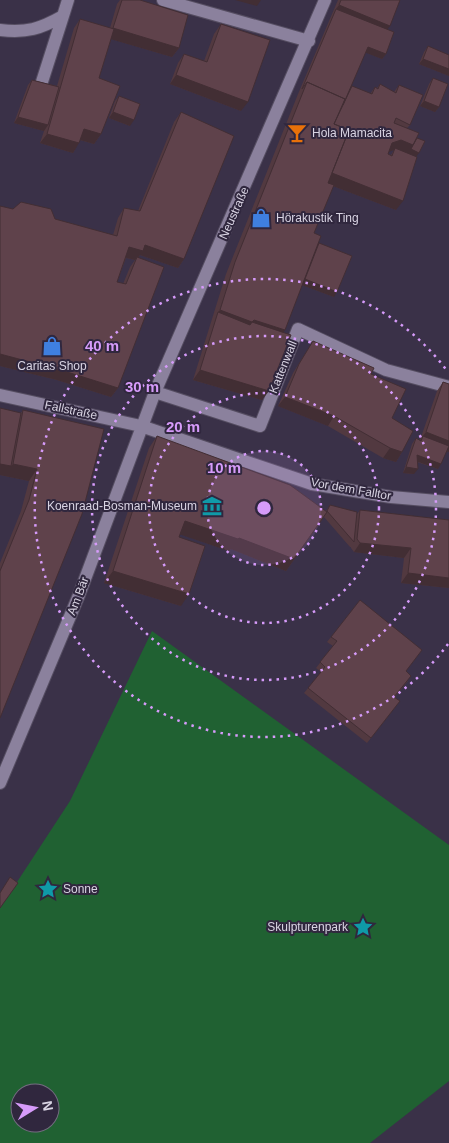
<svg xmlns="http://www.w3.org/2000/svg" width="449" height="1143" viewBox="0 0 449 1143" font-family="Arial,sans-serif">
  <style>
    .park { fill: #206132; fill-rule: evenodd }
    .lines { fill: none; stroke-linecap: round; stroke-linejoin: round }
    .minor-casing { stroke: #554d61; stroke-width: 14 }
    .minor { stroke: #8b819d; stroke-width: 12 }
    .wall { fill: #523940; fill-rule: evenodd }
    .shaded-wall { fill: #422e34 }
    .building { fill: #5f424b; stroke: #422e34 }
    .ring { fill: none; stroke: #d69bfa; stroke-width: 2.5; stroke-dasharray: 2.5 5 }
    .labels { text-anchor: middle; stroke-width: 4; stroke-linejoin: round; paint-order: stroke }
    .poi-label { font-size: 12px; fill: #d9d4e3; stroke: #30273e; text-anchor: start }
    .street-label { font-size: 12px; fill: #d9d4e3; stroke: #30273e }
    .centre { fill: #d69bfa; stroke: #30273e; stroke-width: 2.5 }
    .ring-label { font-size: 15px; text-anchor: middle; font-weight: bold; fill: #d69bfa; stroke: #30273e; stroke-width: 4; stroke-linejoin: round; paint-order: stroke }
  </style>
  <rect width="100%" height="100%" fill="#3a3148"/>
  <path class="park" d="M 152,631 L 449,845 L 449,1081 L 370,1143 L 0,1143 L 0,908 L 70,801 ZM 20,1093 L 50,1093 L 50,1123 L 20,1123 Z"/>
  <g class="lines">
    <defs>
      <path id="minor" d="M 163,0 L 309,41
        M 0,30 C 27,33 40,29 63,16 L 68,0
        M 40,88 L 63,16
        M 155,392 L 260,426 L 298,329 L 386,370 L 449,387
        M 0,395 L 141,426 L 312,484 L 391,497 L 449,502
        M 0,783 L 79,595 L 155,392 L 325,0"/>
    </defs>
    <use href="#minor" class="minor-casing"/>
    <use href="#minor" class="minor"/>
  </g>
  <path class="wall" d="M 120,0 L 140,0 L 179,48 L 172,57 L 111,39 L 99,78 L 101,134 L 94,144 L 80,140 L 73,153 L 40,143 L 44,131 L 14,123 L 28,85 L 32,80 L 57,86 L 74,28 L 80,19 L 110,28 L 117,4 Z
    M 338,0 L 400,0 L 387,29 L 386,54 L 382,59 L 365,52 L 349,91 L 352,86 L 370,94 L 375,87 L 377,88 L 380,84 L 394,92 L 399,85 L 410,125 L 407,128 L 417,138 L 416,156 L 396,210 L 333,186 L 314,233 L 319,243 L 334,297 L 302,285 L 283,332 L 262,400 L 193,380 L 226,274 L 298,94 ZM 394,150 L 391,155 L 388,154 L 389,151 Z
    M 221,24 L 241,111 L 170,84 L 178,63 L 184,54 L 204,61 L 214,34 Z
    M 428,46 L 449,55 L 449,76 L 419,64 L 424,52 Z
    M 433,78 L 439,107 L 435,112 L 420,106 L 429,84 Z
    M 119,96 L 130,126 L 109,118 L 115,101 Z
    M 181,112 L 184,259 L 178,268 L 140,255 L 138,258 L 118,388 L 111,397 L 57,380 L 0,366 L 0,206 L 55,219 L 113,235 L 118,218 L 124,208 L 138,211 L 174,122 ZM 126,258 L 135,260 L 130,267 L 123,284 L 117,282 Z
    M 313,341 L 371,374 L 392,418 L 402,452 L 396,462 L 383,458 L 328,426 L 278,406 L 293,373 Z
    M 443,382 L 449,384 L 449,452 L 446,451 L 438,469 L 417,462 L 414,474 L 403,473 L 412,444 L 416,438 L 420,440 L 437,391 Z
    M 23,410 L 104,429 L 0,718 L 0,563 L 21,511 L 29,481 L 0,475 L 21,413 Z
    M 157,436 L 326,511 L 330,505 L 357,514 L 360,510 L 449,520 L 449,588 L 401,583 L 404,558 L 354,552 L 351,548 L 351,547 L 350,547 L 324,517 L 286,571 L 231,549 L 229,551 L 180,534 L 179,537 L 181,606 L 104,583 L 149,448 Z
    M 331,637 L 406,671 L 408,681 L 395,697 L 400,701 L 367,743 L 304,693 L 321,672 L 316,668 L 333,646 L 327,642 Z"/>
  <path class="shaded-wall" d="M 235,0 L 261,0 L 257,6 Z
    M 339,5 L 390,26 L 383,35 L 336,9 Z
    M 113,28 L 179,48 L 172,57 L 107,38 Z
    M 368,47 L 386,54 L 382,59 L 364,52 Z
    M 423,59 L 449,69 L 449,76 L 419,64 Z
    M 176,75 L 248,102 L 241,111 L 170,84 Z
    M 424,101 L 439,107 L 435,112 L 420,106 Z
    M 113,112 L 134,120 L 130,126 L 109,118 Z
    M 18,117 L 48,125 L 44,131 L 14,123 Z
    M 84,129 L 101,134 L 94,144 L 77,139 Z
    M 47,134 L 79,143 L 73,153 L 40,143 Z
    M 401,140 L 413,145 L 419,153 L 415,158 L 394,150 L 386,153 L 392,143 Z
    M 332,173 L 403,201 L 396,210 L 325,183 Z
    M 145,245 L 184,259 L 178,268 L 140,255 L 136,260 L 137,257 L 135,260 L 123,257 L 129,247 Z
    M 303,278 L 337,292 L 334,297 L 299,284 Z
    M 220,310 L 254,320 L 285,330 L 277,342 L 218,312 Z
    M 0,354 L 64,371 L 118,388 L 111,397 L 57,380 L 0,366 Z
    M 200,370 L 269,391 L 262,400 L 193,380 Z
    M 285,397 L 334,416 L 328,426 L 278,406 Z
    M 426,432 L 449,441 L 449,452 L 421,442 L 423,436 Z
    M 390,448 L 402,452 L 396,462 L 383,458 Z
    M 417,455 L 441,464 L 438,469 L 413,460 Z
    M 0,464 L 11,466 L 13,464 L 37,469 L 29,481 L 0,475 Z
    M 406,467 L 418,469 L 414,474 L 403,473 Z
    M 327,512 L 286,571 L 231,549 L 229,551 L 176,533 L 185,521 L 239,538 Z
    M 360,543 L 411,548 L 404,558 L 354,552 Z
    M 113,571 L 189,594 L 181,606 L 104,583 Z
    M 408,573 L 449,578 L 449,588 L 401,583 Z"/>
  <path class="building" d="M 122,0 L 140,0 L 188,15 L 179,48 L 113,28 Z
    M 341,0 L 400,0 L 390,26 L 339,5 Z
    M 336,9 L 394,32 L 386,54 L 368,47 L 343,105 L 345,99 L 307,82 L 302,89 Z
    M 80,19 L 114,29 L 99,78 L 120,86 L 101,134 L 84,129 L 79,143 L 47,134 Z
    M 221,24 L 270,40 L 248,102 L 176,75 L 184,54 L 207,62 Z
    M 428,46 L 449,55 L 449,69 L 423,59 Z
    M 433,78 L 448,84 L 439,107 L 424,101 Z
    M 32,80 L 59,87 L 48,125 L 18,117 Z
    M 307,82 L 345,99 L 334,124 L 349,130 L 328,183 L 334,185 L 314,233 L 321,236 L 285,330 L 254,320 L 252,322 L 220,310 L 235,262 Z
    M 380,84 L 396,93 L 399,85 L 423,95 L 410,125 L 396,118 L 394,123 L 419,133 L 413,145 L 401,140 L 392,143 L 388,154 L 392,156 L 395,148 L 417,157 L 403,201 L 332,173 L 349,130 L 334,124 L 352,86 L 372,94 L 375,87 L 378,89 Z
    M 119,96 L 140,104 L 134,120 L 113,112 Z
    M 181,112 L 234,136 L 184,259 L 145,245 L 143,251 L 129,247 L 117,282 L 126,284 L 137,257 L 164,267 L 118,388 L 64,371 L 0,354 L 0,206 L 13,209 L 21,202 L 51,209 L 55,219 L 117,236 L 124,208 L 140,211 Z
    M 417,138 L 425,141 L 419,153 L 411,149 Z
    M 319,243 L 352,256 L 337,292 L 305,279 Z
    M 218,312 L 250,325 L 252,322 L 291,335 L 269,391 L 200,370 Z
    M 313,341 L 374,368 L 371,374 L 406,389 L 392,418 L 413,431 L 402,452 L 390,448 L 334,416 L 285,397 L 299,364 Z
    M 443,382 L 449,384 L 449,441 L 426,432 Z
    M 0,408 L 21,413 L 11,466 L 0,464 Z
    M 23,410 L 104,429 L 82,514 L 0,718 L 0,571 L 29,500 L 37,469 L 13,464 Z
    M 157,436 L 290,485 L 327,512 L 294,559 L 239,538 L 238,539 L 185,521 L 179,537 L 205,546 L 189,594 L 113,571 Z
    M 423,436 L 449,446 L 441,464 L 417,455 L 418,469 L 406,467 L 416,438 L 421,441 Z
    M 330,505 L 357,512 L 354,542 L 327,511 Z
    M 360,510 L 449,520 L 449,578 L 408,573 L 411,548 L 360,543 L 357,539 Z
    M 360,600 L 422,650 L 406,671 L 411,676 L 394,697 L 400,701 L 371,738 L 308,688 L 325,667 L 320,662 L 337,641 L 331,637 Z
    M 10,877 L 18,883 L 0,908 L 0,893 Z"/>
  <circle cx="264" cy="508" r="57" fill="#d69bfa" fill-opacity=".12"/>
  <g class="ring">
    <circle cx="264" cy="508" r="57"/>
    <circle cx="264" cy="508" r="115"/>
    <circle cx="264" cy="508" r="172"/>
    <path d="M448 644A229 229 0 1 1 448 372"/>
  </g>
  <defs>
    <symbol id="bar-bare" viewBox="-9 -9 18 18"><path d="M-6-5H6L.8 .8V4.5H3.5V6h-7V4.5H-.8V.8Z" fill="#e8710a" stroke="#30273e" stroke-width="2.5" paint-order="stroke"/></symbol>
    <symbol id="shop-bare" viewBox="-9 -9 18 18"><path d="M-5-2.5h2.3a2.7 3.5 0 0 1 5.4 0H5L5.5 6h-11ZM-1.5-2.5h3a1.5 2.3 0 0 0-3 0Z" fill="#3f7fe0" stroke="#30273e" stroke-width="2.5" paint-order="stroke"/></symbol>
    <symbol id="museum-bare" viewBox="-9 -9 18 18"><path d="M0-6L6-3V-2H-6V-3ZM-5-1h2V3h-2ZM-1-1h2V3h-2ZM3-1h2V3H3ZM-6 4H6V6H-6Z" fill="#0f9aa8" stroke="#30273e" stroke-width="2.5" paint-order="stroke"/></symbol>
    <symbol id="sight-bare" viewBox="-9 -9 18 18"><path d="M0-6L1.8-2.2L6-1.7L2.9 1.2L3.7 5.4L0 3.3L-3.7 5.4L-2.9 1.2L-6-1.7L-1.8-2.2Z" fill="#0f9aa8" stroke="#30273e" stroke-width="2.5" paint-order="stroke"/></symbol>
  </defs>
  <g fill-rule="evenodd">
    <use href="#bar-bare" x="283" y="119" width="28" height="28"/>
    <use href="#shop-bare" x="247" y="204" width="28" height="28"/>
    <use href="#shop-bare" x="38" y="332" width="28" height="28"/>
    <use href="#museum-bare" x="198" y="492" width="28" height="28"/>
    <use href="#sight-bare" x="34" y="875" width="28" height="28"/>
    <use href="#sight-bare" x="349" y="913" width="28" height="28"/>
  </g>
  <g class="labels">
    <g class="poi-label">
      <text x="312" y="137">Hola Mamacita</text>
      <text x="276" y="222">Hörakustik Ting</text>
      <text x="52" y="370" text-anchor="middle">Caritas Shop</text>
      <text x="197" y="510" text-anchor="end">Koenraad-Bosman-Museum</text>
      <text x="63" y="893">Sonne</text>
      <text x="348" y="931" text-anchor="end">Skulpturenpark</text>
    </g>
    <g class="street-label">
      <text transform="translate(234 213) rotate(-66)" y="4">Neustraße</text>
      <text transform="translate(283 367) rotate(-68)" y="4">Kattenwall</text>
      <text transform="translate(71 410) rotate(12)" y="4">Fallstraße</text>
      <text transform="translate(351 489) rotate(10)" y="4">Vor dem Falltor</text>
      <text transform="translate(78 596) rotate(-69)" y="4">Am Bär</text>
    </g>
  </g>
  <circle cx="264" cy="508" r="8" class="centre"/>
  <g class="ring-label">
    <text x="102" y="351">40 m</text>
    <text x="142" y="392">30 m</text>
    <text x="183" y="432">20 m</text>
    <text x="224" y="473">10 m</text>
  </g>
  <g transform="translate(35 1108) rotate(80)"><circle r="24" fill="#30273e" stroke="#746c80"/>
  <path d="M0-4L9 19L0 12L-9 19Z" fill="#d69bfa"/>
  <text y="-8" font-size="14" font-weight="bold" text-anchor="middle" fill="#d9d4e3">N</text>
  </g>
</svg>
